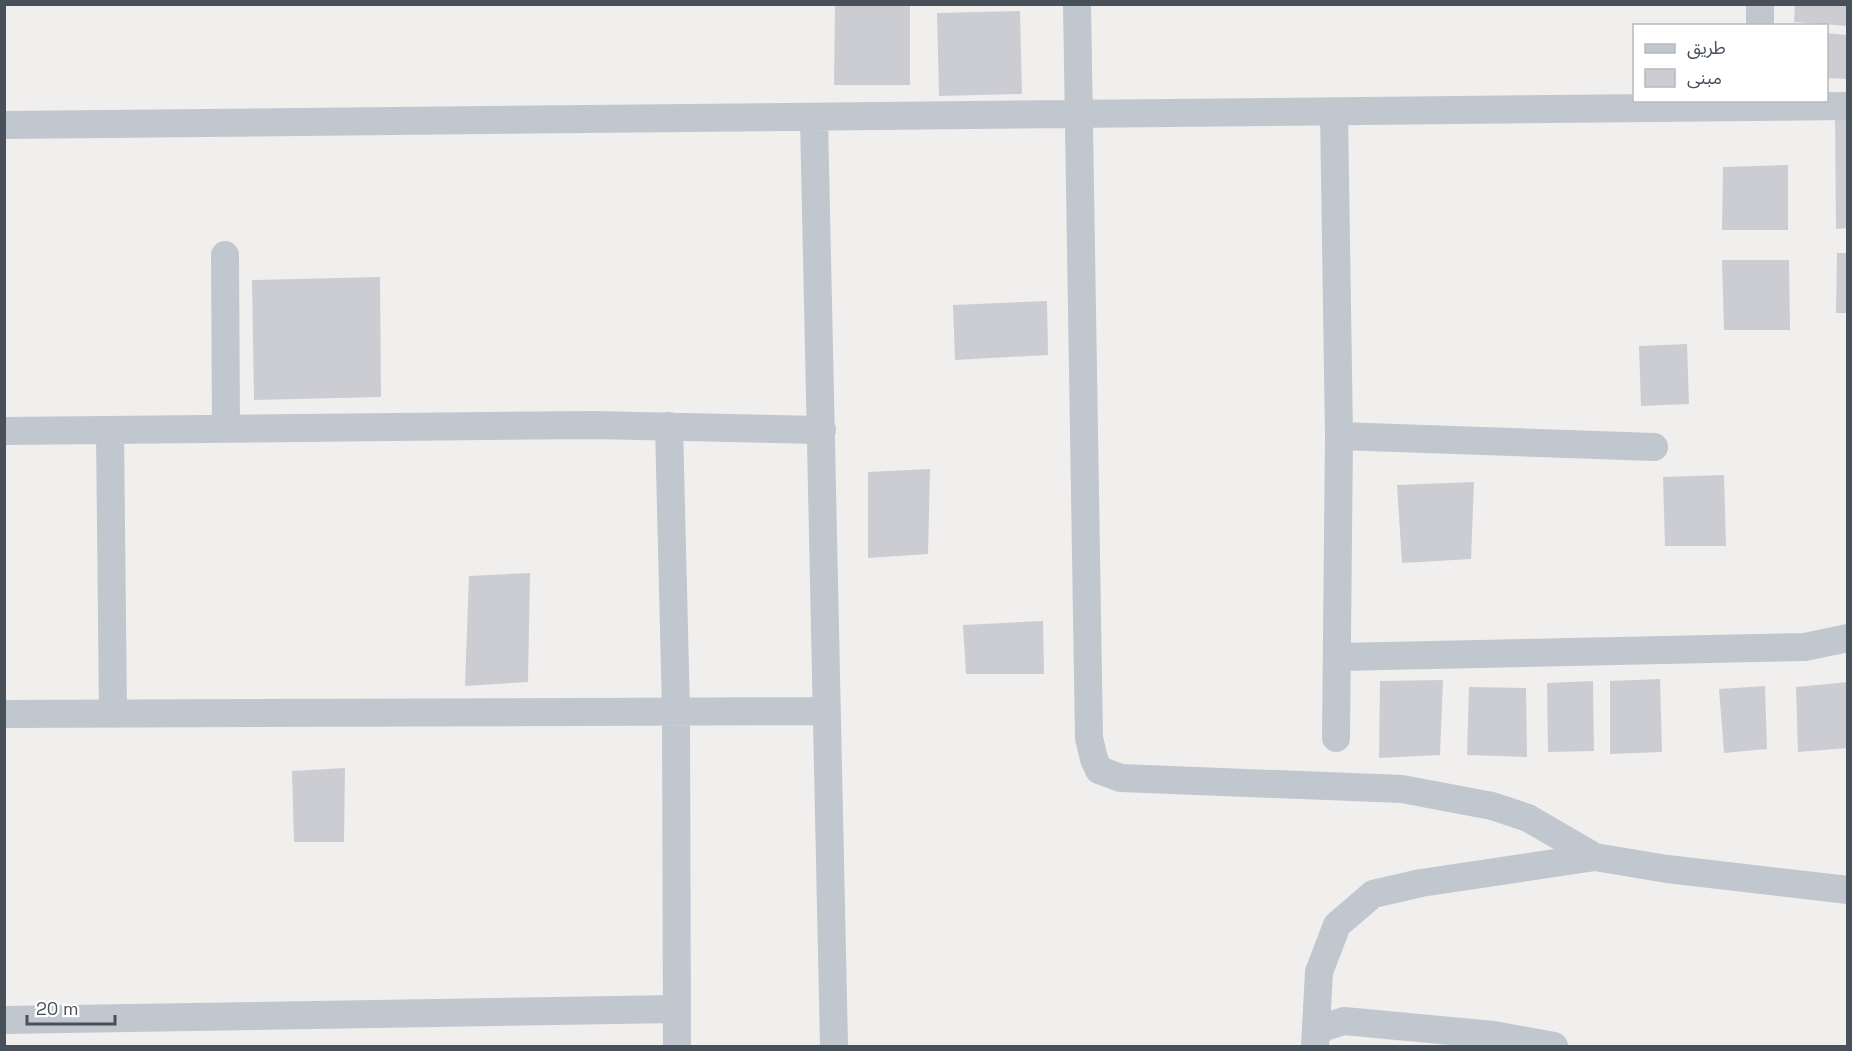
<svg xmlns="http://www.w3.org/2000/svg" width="1852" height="1051" viewBox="0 0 1852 1051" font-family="'Space Grotesk','Noto Sans Arabic',sans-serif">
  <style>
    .building { fill: #cccdd2 }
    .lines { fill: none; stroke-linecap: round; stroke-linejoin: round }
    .minor { stroke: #c0c7cf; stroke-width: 28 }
  </style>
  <rect width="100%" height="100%" fill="#f1eeee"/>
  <path class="building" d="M 835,4 L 910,4 L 910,85 L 834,85 Z
    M 1795,4 L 1848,4 L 1848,26 L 1794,22 Z
    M 1020,11 L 1022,94 L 939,96 L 937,13 Z
    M 1826,33 L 1848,35 L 1848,79 L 1826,78 Z
    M 1835,116 L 1848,116 L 1848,228 L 1836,229 Z
    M 1788,165 L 1788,230 L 1722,230 L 1723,167 Z
    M 1837,253 L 1848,253 L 1848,313 L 1836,313 Z
    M 1722,260 L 1789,260 L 1790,330 L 1724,330 Z
    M 380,277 L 381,397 L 254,400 L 252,280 Z
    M 1047,301 L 1048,355 L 955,360 L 953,305 Z
    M 1687,344 L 1689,404 L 1641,406 L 1639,346 Z
    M 930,469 L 928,554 L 868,558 L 868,472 Z
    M 1724,475 L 1726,546 L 1665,546 L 1663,477 Z
    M 1474,482 L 1471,559 L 1402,563 L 1397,485 Z
    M 530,573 L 528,682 L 465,686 L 469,576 Z
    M 1043,621 L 1044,674 L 966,674 L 963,625 Z
    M 1660,679 L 1662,752 L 1610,754 L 1610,681 Z
    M 1443,680 L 1440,755 L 1379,758 L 1380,681 Z
    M 1593,681 L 1594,751 L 1548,752 L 1547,683 Z
    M 1848,682 L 1848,748 L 1798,752 L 1796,687 Z
    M 1765,686 L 1767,749 L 1724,753 L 1719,689 Z
    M 1469,687 L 1526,688 L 1527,757 L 1467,755 Z
    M 345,768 L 344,842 L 294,842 L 292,771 Z"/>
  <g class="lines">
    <path class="minor" d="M 1077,4 L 1089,738 L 1094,759 L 1099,770 L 1121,778 L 1402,789 L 1492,806 L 1528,818 L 1595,857 L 1667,869 L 1848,890
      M 1760,4 L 1760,26
      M 1334,112 L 1339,436 L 1336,738
      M 814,118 L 834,1046
      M 4,125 L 1848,106
      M 225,255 L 226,429
      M 669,426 L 676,711 L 677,1046
      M 110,430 L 113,714
      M 4,431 L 592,425 L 822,430
      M 1339,436 L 1654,447
      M 1338,657 L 1805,647 L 1848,638
      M 4,714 L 825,711
      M 4,1020 L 677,1009
      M 1316,1034 L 1325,1027 L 1344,1021 L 1494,1035 L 1554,1046
      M 1315,1046 L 1319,972 L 1337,925 L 1373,894 L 1421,883 L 1595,857"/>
  </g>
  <rect width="1852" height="1051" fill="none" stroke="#48505a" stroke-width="12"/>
  <rect x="1633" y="24" width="195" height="78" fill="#ffffff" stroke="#b6b9bd" stroke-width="1.5"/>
  <rect x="1645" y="44" width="30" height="9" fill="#c0c7cf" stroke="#b6b9bd" stroke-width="1.5"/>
  <text x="1687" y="54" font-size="18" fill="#48505a">طريق</text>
  <rect x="1645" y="69" width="30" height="18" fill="#cccdd2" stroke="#b6b9bd" stroke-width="1.5"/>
  <text x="1687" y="84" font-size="18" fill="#48505a">مبنى</text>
  <path d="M27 1015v9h88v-9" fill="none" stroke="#48505a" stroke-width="3"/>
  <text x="36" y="1015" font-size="18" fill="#48505a" stroke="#ffffff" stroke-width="4.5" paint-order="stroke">20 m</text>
</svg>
